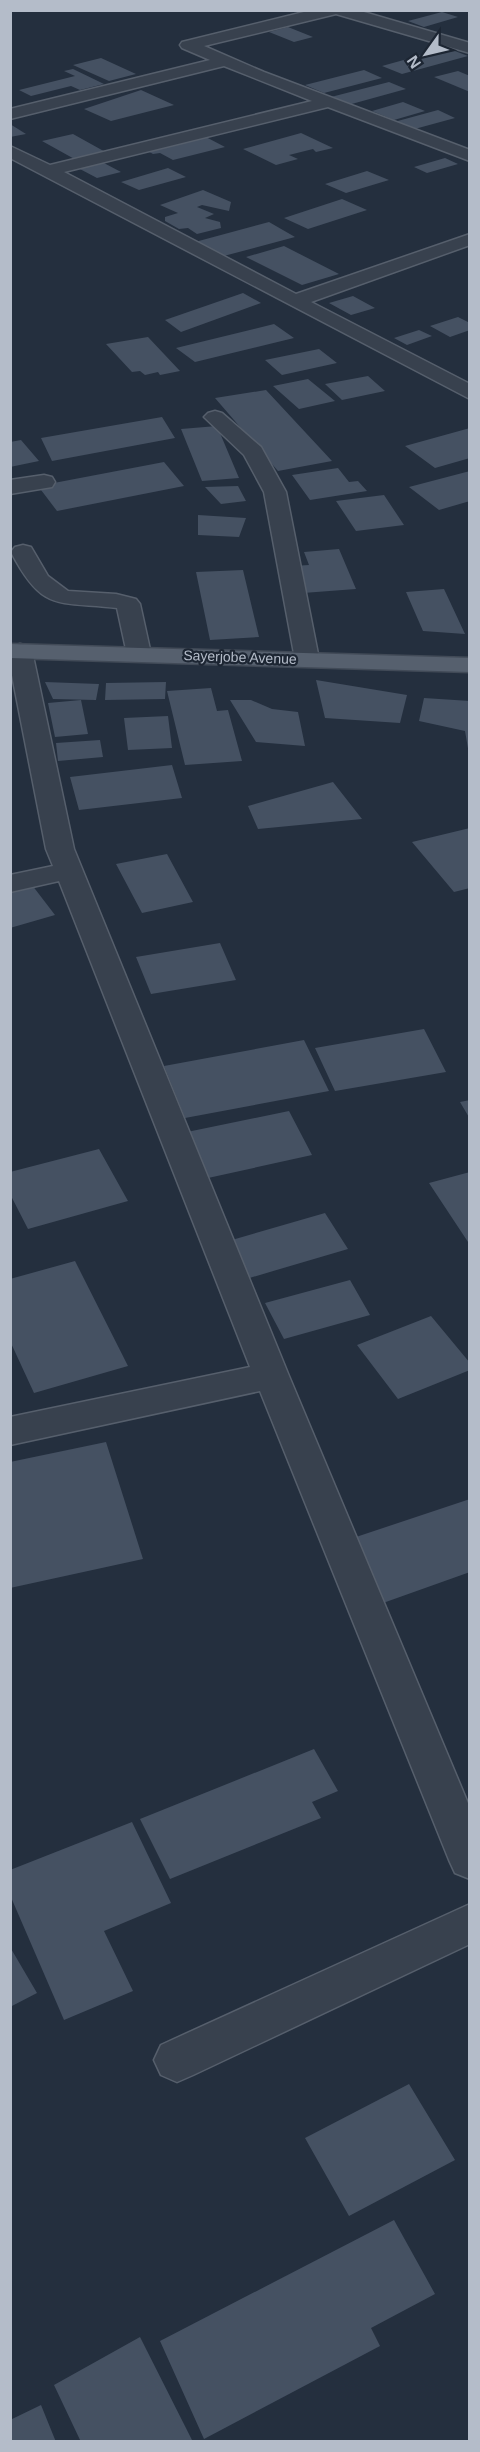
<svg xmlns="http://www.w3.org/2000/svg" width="480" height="2452" viewBox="0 0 480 2452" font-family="Arial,sans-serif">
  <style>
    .building { fill: #455162 }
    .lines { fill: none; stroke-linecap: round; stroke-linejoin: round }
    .street-casing { stroke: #565f6c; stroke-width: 3 }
    .primary-casing { stroke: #414a57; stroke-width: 3 }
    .street { fill: #38414e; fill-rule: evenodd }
    .primary { fill: #56606e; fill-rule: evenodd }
    .labels { text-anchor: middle; stroke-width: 4.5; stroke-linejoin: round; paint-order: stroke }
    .far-street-label { font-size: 14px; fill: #b4bcc9; stroke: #1d2633 }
  </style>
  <rect width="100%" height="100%" fill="#242f3e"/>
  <path class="building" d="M 442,12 L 458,17 L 424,27 L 408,21 Z
    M 288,27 L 313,37 L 294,42 L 269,32 Z
    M 447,48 L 468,56 L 402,74 L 382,66 Z
    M 101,58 L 136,74 L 109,81 L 73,65 Z
    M 73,69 L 104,84 L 80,90 L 71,86 L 31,96 L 19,90 L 75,76 L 64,71 Z
    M 364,70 L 382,78 L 324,93 L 305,85 Z
    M 458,71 L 470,76 L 470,92 L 434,77 Z
    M 389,82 L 406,89 L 348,105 L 331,97 Z
    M 141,90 L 174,105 L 111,121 L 84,109 Z
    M 403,102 L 425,111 L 394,120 L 372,111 Z
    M 438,110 L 455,118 L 411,130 L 394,122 Z
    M 10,124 L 26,134 L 10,137 Z
    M 301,133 L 333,148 L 316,152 L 313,149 L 289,155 L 298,159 L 276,165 L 243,149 Z
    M 73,134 L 109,154 L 78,161 L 42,141 Z
    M 204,136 L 225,147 L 173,160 L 160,153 L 153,154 L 146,150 Z
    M 445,158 L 458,164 L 427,173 L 414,167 Z
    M 102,162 L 121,172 L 97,178 L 78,168 Z
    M 168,168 L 186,177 L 139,190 L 121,182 Z
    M 367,171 L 389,180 L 346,193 L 325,184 Z
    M 203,190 L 231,202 L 229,211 L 202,205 L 197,207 L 214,214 L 205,218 L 220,222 L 221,228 L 197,234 L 188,228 L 179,229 L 165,221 L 165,217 L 178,213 L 160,205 Z
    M 342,199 L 367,210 L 308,229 L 284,218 Z
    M 269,222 L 295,237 L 220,257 L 195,242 Z
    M 284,246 L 339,274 L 302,285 L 246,257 Z
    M 243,293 L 261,303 L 181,332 L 165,320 Z
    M 353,296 L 375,308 L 351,315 L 329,303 Z
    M 458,317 L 470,323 L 470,330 L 450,337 L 430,326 Z
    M 274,324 L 294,338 L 195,362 L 176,348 Z
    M 419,330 L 432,336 L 407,345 L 394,338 Z
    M 148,337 L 180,371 L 160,375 L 158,372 L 145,375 L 140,371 L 132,372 L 106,344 Z
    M 319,349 L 337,363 L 282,375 L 265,360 Z
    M 368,376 L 385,391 L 342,400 L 325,384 Z
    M 308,379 L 335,401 L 299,409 L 273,386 Z
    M 266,390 L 332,461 L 278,471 L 215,398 Z
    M 162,417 L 175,438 L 52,461 L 41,438 Z
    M 217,426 L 239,478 L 202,481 L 181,429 Z
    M 470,428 L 470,458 L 435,468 L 405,446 Z
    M 21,440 L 39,461 L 10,467 L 10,442 Z
    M 164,462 L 184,486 L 57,511 L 38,486 Z
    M 338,468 L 349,482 L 358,481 L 367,491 L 310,500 L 292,475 Z
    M 470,471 L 470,501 L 439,510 L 409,487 Z
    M 238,486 L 246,501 L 221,504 L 205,487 Z
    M 384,495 L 404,525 L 356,531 L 336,501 Z
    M 198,515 L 246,518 L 239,537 L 198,535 Z
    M 339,549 L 356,589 L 303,593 L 293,566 L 309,565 L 304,552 Z
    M 243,570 L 259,637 L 210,640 L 196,572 Z
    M 444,589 L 465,634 L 423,631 L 406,592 Z
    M 316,680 L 407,695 L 400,723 L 325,718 Z
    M 45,682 L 99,684 L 96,700 L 53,699 Z
    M 166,682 L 165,699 L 105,700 L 106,683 Z
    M 211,688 L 217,711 L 228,710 L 242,761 L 185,765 L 167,691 Z
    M 424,698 L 470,701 L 470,760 L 465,731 L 419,721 Z
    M 81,700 L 88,734 L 55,737 L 48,703 Z
    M 230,700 L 251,700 L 272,709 L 298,712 L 305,746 L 256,742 Z
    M 168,716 L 172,748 L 128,750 L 124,718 Z
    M 100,740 L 103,757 L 58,761 L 56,743 Z
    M 172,765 L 182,798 L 79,810 L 70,777 Z
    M 333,782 L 362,819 L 258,829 L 248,806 Z
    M 470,828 L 470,888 L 454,892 L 412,842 Z
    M 167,854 L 193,902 L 142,913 L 116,864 Z
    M 32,885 L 55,915 L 10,928 L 10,891 Z
    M 220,943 L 236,980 L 151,994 L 136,957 Z
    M 424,1029 L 446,1072 L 335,1091 L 315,1048 Z
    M 304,1040 L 329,1091 L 185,1118 L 164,1066 Z
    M 470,1100 L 470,1119 L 460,1102 Z
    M 289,1111 L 312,1155 L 208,1178 L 187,1132 Z
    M 99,1149 L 128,1201 L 28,1229 L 10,1194 L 10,1172 Z
    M 470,1172 L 470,1245 L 429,1183 Z
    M 325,1213 L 348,1249 L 246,1279 L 225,1242 Z
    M 75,1261 L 128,1366 L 34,1393 L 10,1341 L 10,1279 Z
    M 350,1280 L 370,1315 L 284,1339 L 265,1303 Z
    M 431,1316 L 470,1363 L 470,1370 L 398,1399 L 357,1345 Z
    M 106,1442 L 143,1559 L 10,1588 L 10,1462 Z
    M 470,1499 L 470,1572 L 383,1603 L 347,1540 Z
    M 314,1749 L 338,1791 L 312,1802 L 321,1818 L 170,1879 L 140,1819 Z
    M 132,1822 L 171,1903 L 104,1931 L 133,1991 L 64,2020 L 10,1895 L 10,1870 Z
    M 10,1947 L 37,1993 L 10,2007 Z
    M 409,2084 L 455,2160 L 349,2216 L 305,2138 Z
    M 394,2220 L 435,2294 L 371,2328 L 380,2346 L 204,2439 L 160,2341 Z
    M 140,2337 L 193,2442 L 81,2442 L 54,2385 Z
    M 41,2405 L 56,2442 L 10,2442 L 10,2420 Z"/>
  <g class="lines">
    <defs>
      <path id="street" d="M 312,10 L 357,10 L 470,43 L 470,53 L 336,14 L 204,46 L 264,72 L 470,150 L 470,161 L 328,107 L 64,172 L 296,294 L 470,234 L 470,245 L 311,302 L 470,384 L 470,399 L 10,158 L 10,146 L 50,165 L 312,101 L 224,66 L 10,119 L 10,109 L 210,60 L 182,48 L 180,45 L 182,42 Z
        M 215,411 L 222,413 L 261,447 L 286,492 L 319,659 L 316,664 L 307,666 L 298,664 L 295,659 L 264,492 L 244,455 L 204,417 L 208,413 Z
        M 44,475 L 52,477 L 55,482 L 52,487 L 10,494 L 10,480 Z
        M 23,545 L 31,547 L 48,576 L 68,591 L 116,594 L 136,599 L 140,604 L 151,654 L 148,659 L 139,661 L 130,659 L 127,654 L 117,608 C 57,601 43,613 11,552 L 15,547 Z
        M 20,644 L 29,646 L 32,651 L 74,849 L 289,1376 L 470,1808 L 470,1879 L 455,1873 L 449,1860 L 260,1391 L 10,1445 L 10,1417 L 250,1367 L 59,881 L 10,892 L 10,875 L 53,866 L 46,849 L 10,665 L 10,647 Z
        M 470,1904 L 470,1944 L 193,2075 L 177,2082 L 161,2075 L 154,2060 L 161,2045 Z"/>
      <path id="primary" d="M 10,644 L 470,658 L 470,672 L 10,658 Z"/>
    </defs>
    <use href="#street" class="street-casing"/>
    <use href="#primary" class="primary-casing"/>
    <use href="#street" class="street"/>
    <use href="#primary" class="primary"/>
  </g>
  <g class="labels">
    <g class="far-street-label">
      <text transform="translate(240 657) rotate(2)" y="5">Sayerjobe Avenue</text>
    </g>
  </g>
  <rect width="480" height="2452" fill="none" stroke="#b4bcc9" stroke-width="24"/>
  <g transform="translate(426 54) rotate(236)" stroke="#1d2633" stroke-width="4.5" paint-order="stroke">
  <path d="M0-4.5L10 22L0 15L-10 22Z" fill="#b4bcc9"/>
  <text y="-9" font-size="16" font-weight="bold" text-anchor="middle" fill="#b4bcc9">N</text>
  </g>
</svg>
